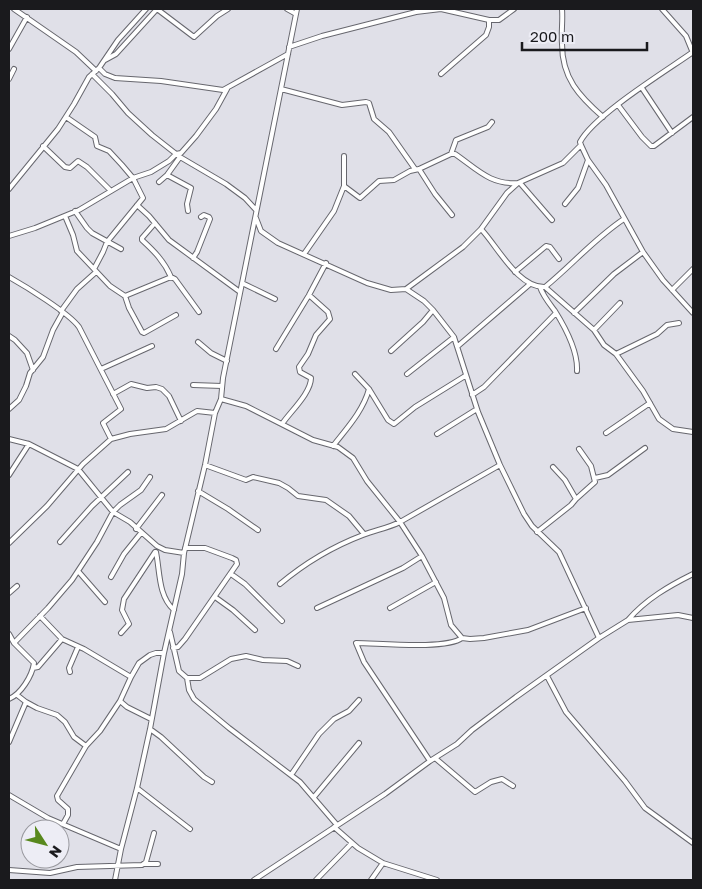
<svg xmlns="http://www.w3.org/2000/svg" width="702" height="889" viewBox="0 0 702 889" font-family="'Golos Text',sans-serif">
  <style>
    .lines { fill: none; stroke-linecap: round; stroke-linejoin: round }
    .minor-casing { stroke: #67676e; stroke-width: 6 }
    .minor { stroke: #fff; stroke-width: 4 }
  </style>
  <rect width="100%" height="100%" fill="#e0e0e8"/>
  <g class="lines">
    <defs>
      <path id="minor" d="M 14,9 L 76,52 L 96,71
        M 287,9 L 296,14
        M 562,9 C 563,21 561,32 562,44 C 562,78 579,96 603,117
        M 662,9 L 686,36 L 693,53
        M 289,47 L 322,36 L 416,12 L 441,9 L 489,20 L 499,20 L 514,9
        M 9,49 L 27,17
        M 105,60 L 116,54 L 157,9 L 194,37 L 217,16 L 228,9
        M 99,68 L 105,74 L 115,78 L 161,81 L 223,90 L 288,54
        M 92,74 L 112,94 L 128,113 L 152,135 L 180,157 L 226,184 L 245,198 L 256,210
        M 441,74 L 486,35 L 489,27 L 489,20
        M 9,79 L 14,69
        M 642,88 L 672,133
        M 281,89 L 342,105 L 366,102 L 369,103 L 374,119 L 389,132 L 415,169
        M 618,105 L 642,137 L 651,146 L 654,146 L 693,117
        M 66,117 L 95,137 L 97,146 L 109,151 L 122,165 L 133,178 L 143,198 L 107,242 L 103,252 L 94,269
        M 581,145 L 588,160 L 606,185 L 643,252 L 663,280 L 693,313
        M 43,146 L 65,167 L 70,168 L 78,161 L 87,167 L 111,191
        M 451,154 L 456,140 L 488,127 L 492,122
        M 419,169 L 435,194 L 452,215
        M 167,175 L 191,188 L 187,204 L 188,211
        M 159,182 L 167,175 L 180,157
        M 520,183 L 552,220
        M 344,186 L 344,156
        M 9,189 L 58,129 L 74,104 L 89,77 L 99,68 L 118,40 L 146,9
        M 565,204 L 578,188 L 588,160
        M 137,205 L 149,216 L 169,240 L 240,292
        M 75,211 L 87,228 L 92,233 L 121,249
        M 65,216 L 73,235 L 77,251 L 110,286 L 125,296 L 129,308 L 142,332 L 144,333 L 176,315
        M 256,218 L 261,231 L 278,243 L 367,283 L 391,290 L 406,289 L 463,247 L 481,229 L 507,193 L 518,183 L 563,163 L 581,145 L 580,142 C 594,115 666,71 693,52
        M 155,223 L 142,238 L 142,240 C 154,251 164,261 171,277
        M 481,229 C 498,247 518,288 545,287 L 594,330 L 604,345 L 616,354 L 643,391 L 659,419 L 673,429 L 693,432
        M 9,236 L 35,228 L 79,210 L 133,178 L 151,172 L 169,161 L 176,154 L 181,153 L 196,136 L 216,109 L 227,89
        M 304,254 L 334,211 L 344,186 L 360,198 L 379,181 L 394,180 L 410,171 L 419,169 L 451,154 L 455,154 C 477,169 490,185 518,183
        M 193,258 L 197,252 L 210,219 L 209,217 L 204,215 L 201,217
        M 515,272 L 546,246 L 550,247 L 559,259
        M 9,277 C 25,286 69,313 79,327 L 121,409 L 103,423 L 111,439
        M 242,283 L 275,299
        M 540,287 C 543,296 549,303 555,311 C 565,327 578,352 577,371
        M 545,287 C 572,265 595,238 624,219
        M 406,289 L 424,301 L 433,310 L 454,337 L 478,412 L 500,465 L 524,514 L 532,526 L 559,552 L 599,638
        M 672,290 L 693,269
        M 125,296 L 171,277 L 175,279 L 199,312
        M 61,311 L 77,289 L 96,272
        M 574,313 L 614,274 L 643,252
        M 594,330 L 620,303
        M 9,336 L 15,340 L 27,353 L 33,370
        M 198,342 L 211,353 L 227,361
        M 458,346 L 530,284
        M 276,349 L 309,295 L 326,263
        M 391,351 L 423,322 L 433,310
        M 616,354 L 657,334 L 667,325 L 679,323
        M 101,369 L 152,346
        M 355,374 L 369,389 L 388,420 L 394,424 L 415,407 L 465,376
        M 407,374 L 454,337
        M 193,385 L 222,386
        M 113,394 L 131,384 L 147,388 L 156,387 L 162,389 L 169,396 L 181,421
        M 472,395 L 484,387 L 556,313
        M 221,399 L 246,406 L 313,440 L 338,447 L 353,458 L 367,481 L 400,522 L 422,556 L 444,598 L 451,625 L 462,638 L 470,639 L 484,638 L 528,630 L 586,608
        M 9,409 L 19,400 L 26,386 L 30,373 L 43,357 L 53,330 L 63,312
        M 282,424 C 290,412 311,393 311,378 L 300,372 L 299,367 L 308,354 L 316,335 L 330,319 L 328,312 L 309,295
        M 606,433 L 650,403
        M 437,434 L 477,409
        M 9,439 L 29,444 L 78,469 L 113,512 L 130,522 L 157,546 L 165,550 L 184,553
        M 333,446 C 347,428 363,411 369,389
        M 205,465 L 246,480 L 253,477 L 279,483 L 288,488 L 298,496 L 326,500 L 349,516 L 364,534
        M 9,475 L 29,444
        M 595,478 L 608,475 L 645,448
        M 198,491 L 228,509 L 258,530
        M 576,499 L 595,482 L 591,466 L 579,449
        M 136,529 L 162,495
        M 537,532 L 571,505 L 576,499 L 565,480 L 553,467
        M 60,542 L 92,506 L 128,472
        M 9,543 L 47,506 L 83,464 L 111,439 L 130,434 L 166,429 L 197,411 L 215,413
        M 156,552 C 160,571 158,596 174,610
        M 78,571 L 105,602
        M 231,574 L 245,584 L 282,621
        M 111,577 L 124,554 L 141,533
        M 280,584 C 305,563 334,546 363,535 C 376,530 388,528 400,522 L 500,465
        M 9,593 L 17,586
        M 215,597 L 233,610 L 255,630
        M 317,608 L 403,568 L 422,556
        M 390,608 L 436,582
        M 40,616 L 62,639 L 84,649 L 131,677
        M 628,620 C 646,599 669,586 693,574
        M 170,632 L 179,671 L 187,678 L 200,678 L 231,659 L 246,656 L 263,660 L 287,661 L 298,666
        M 121,633 L 129,624 L 122,610 L 124,599 L 155,552
        M 9,634 L 14,643 L 34,663 C 32,676 21,694 9,699
        M 14,643 L 48,608 L 72,580 L 97,542 L 113,512 L 120,505 L 141,490 L 150,477
        M 173,648 L 178,647 L 185,639 L 237,564 L 236,560 L 232,558 L 205,548 L 185,548
        M 33,668 L 38,667 L 62,639
        M 70,672 L 69,668 L 78,647
        M 547,676 L 566,712 L 625,781 L 645,808 L 693,843
        M 187,678 L 189,690 L 194,699 L 229,728 L 300,782 L 337,825
        M 17,695 L 26,702 L 37,708 L 57,715 L 65,722 L 74,737 L 86,746
        M 120,701 L 127,707 L 151,719
        M 150,729 L 161,737 L 204,777 L 212,782
        M 9,742 L 26,702
        M 435,758 L 475,792 L 491,782 L 502,779 L 513,786
        M 430,761 L 364,662 L 356,643 C 378,643 446,650 462,638
        M 291,775 L 319,734 L 334,719 L 349,711 L 359,700
        M 137,788 L 190,829
        M 9,795 L 48,818 L 121,849
        M 314,797 L 359,743
        M 63,824 L 68,815 L 68,809 L 58,800 L 57,796 L 86,746 L 100,731 L 120,701 L 131,677 L 139,663 L 150,655 L 156,653 L 164,653
        M 334,827 L 358,848 L 383,863 L 437,880
        M 145,864 L 158,864
        M 9,870 L 50,873 L 77,867 L 142,865 L 146,862 L 154,833
        M 115,880 L 121,849 L 137,788 L 150,729 L 164,653 L 182,574 L 184,553 L 205,465 L 215,413 L 221,399 L 223,378 L 297,9
        M 254,880 L 385,794 L 430,761 L 457,744 L 472,730 L 516,697 L 599,638 L 628,620 L 678,615 L 693,618
        M 316,880 L 352,843
        M 371,880 L 383,863"/>
    </defs>
    <use href="#minor" class="minor-casing"/>
    <use href="#minor" class="minor"/>
  </g>
  <rect width="702" height="889" fill="none" stroke="#1a1a1d" stroke-width="20"/>
  <g transform="translate(45 844) rotate(126)"><circle r="24" fill="#ededf5" stroke="#99999f"/>
  <path d="M0-4L9 19L0 12L-9 19Z" fill="#58881d"/>
  <text y="-8" font-size="14" font-weight="bold" text-anchor="middle" fill="#1a1a1d">N</text>
  </g>
  <path d="M522 42v8h125v-8" fill="none" stroke="#1a1a1d" stroke-width="2.5"/>
  <text x="530" y="42" font-size="15" fill="#1a1a1d" stroke="#ededf5" stroke-width="4" paint-order="stroke">200 m</text>
</svg>
